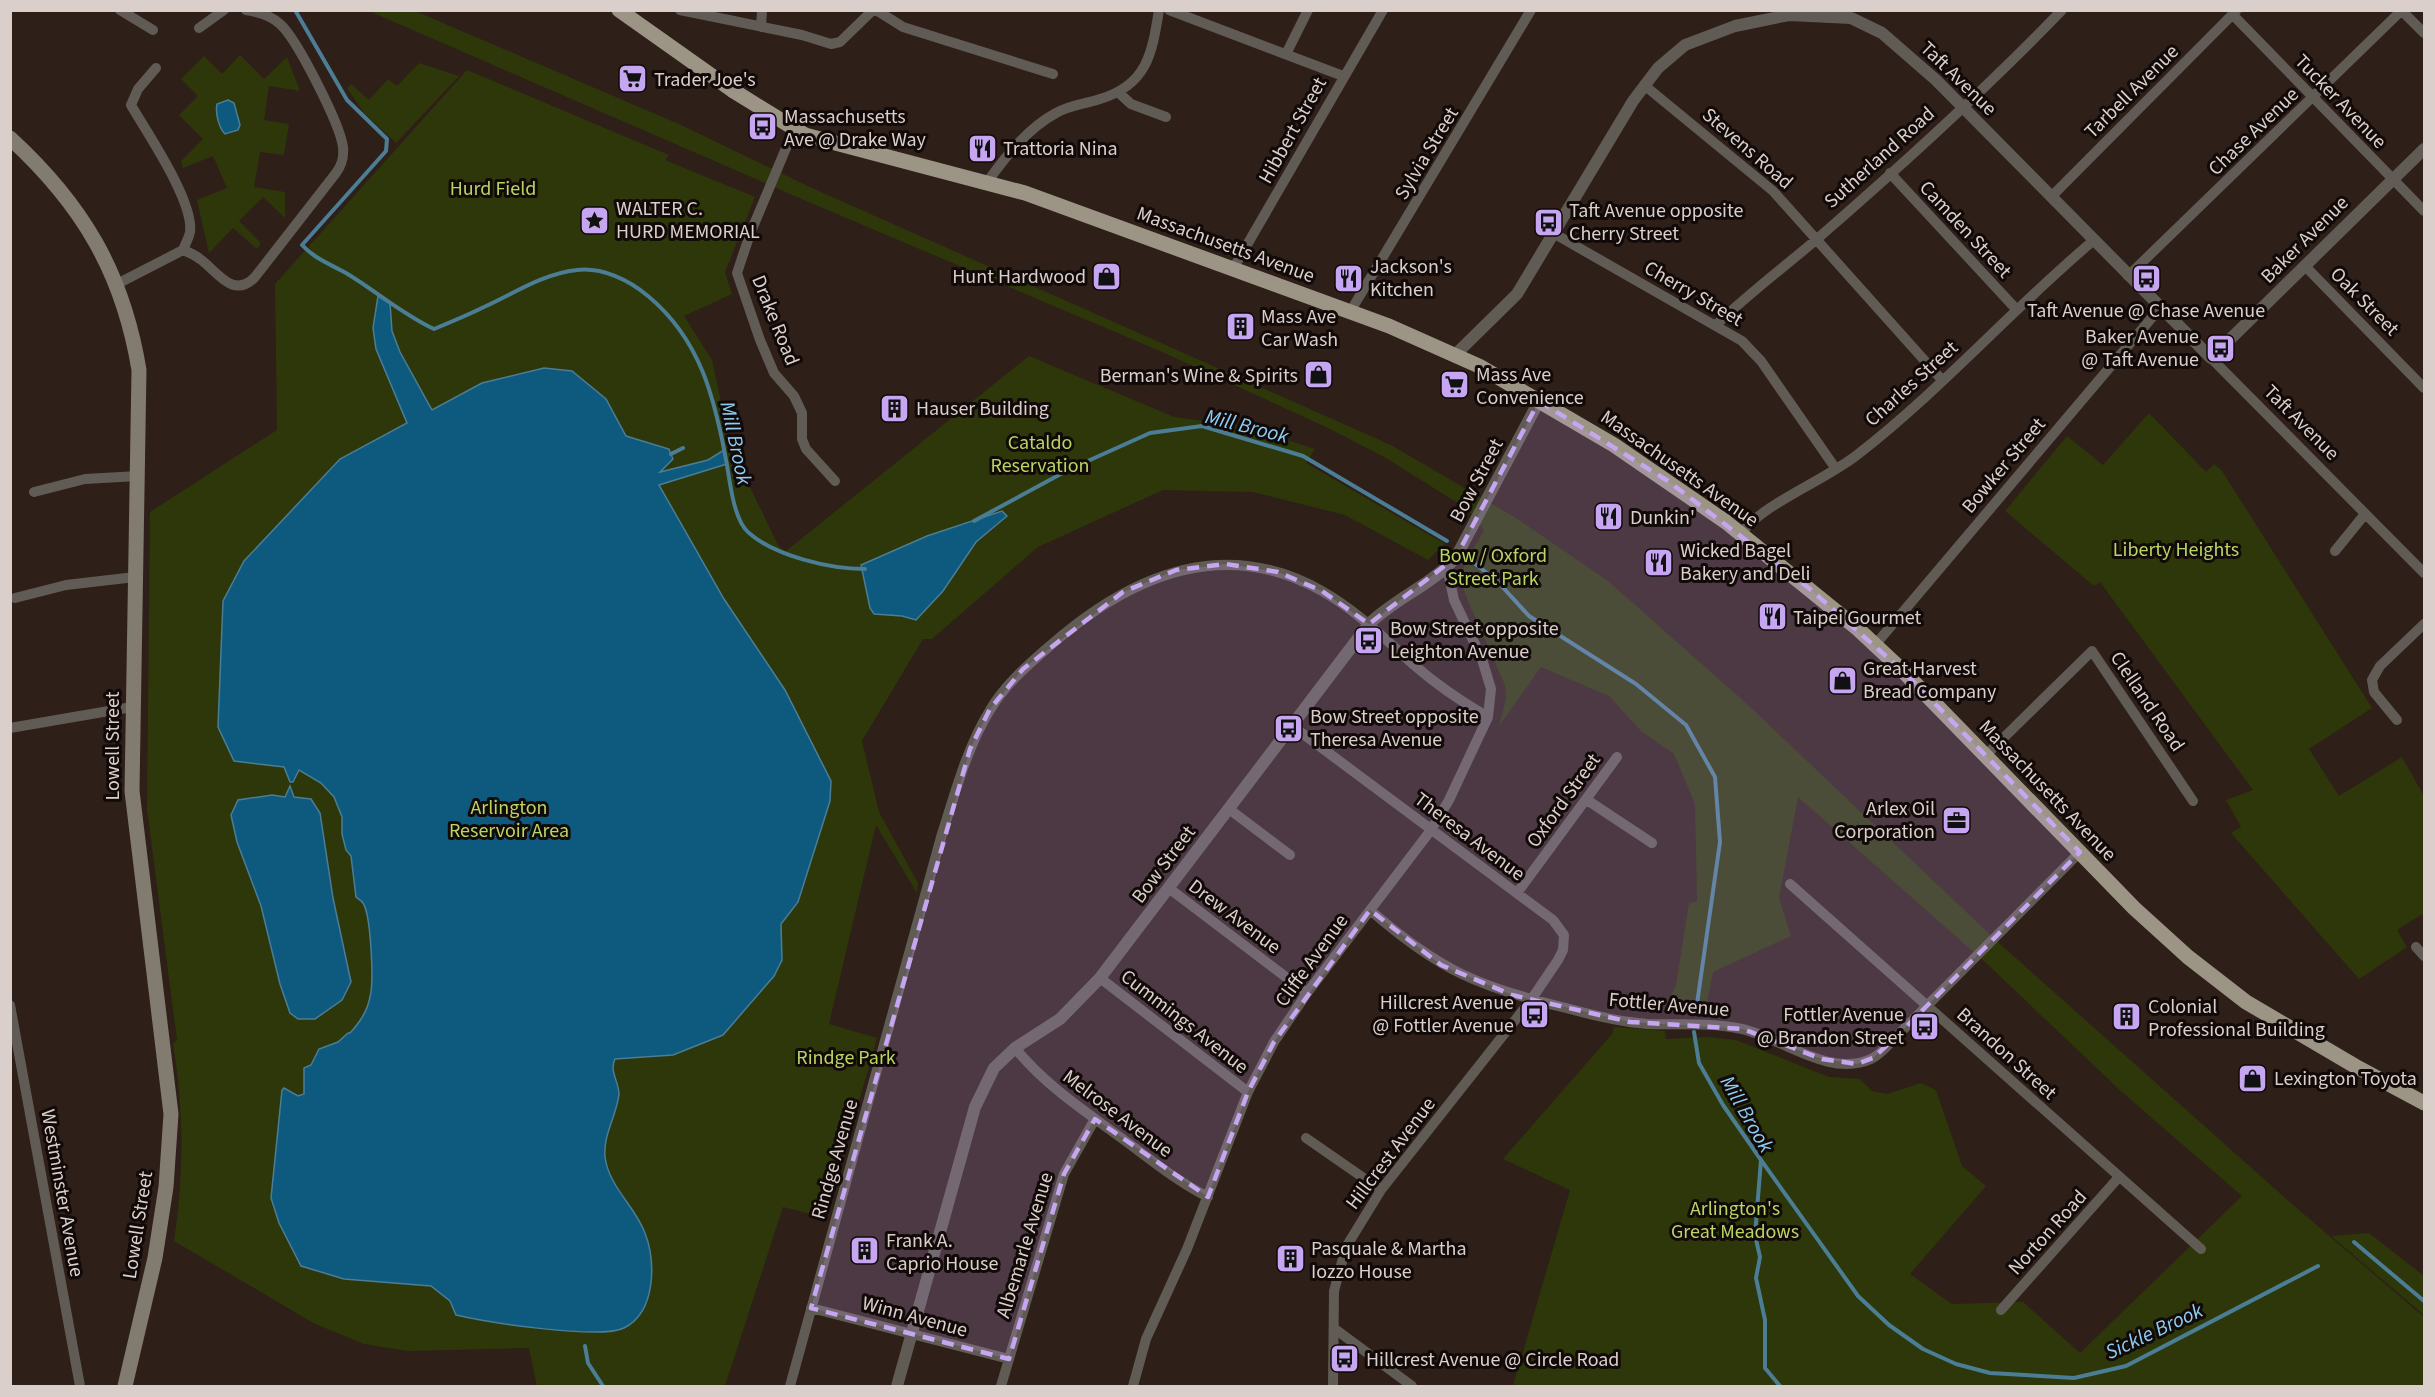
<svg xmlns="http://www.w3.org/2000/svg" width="2435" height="1397" viewBox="0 0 2435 1397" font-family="'Source Sans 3',sans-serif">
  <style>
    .green { fill: #2d370a }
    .water { fill: #0e5a7e; stroke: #4b7d95; stroke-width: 1.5 }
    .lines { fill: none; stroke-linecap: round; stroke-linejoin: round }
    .stream { stroke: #4b7d95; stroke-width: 4 }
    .minor { stroke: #605b54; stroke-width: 10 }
    .tertiary { stroke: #605b54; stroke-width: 12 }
    .secondary { stroke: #827b70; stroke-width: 15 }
    .primary { stroke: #9c9485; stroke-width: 15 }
    .marked { fill: #c6a6f0; fill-opacity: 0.2; stroke: #c6a6f0; stroke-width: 4.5; stroke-dasharray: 12 8; stroke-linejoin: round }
    .labels { text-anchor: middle; stroke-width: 6; stroke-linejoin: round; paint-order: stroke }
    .street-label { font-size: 20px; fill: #dacfcb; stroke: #110a08 }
    .poi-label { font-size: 20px; fill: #dacfcb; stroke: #110a08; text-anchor: start }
    .park-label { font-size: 20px; fill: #b9d564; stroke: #110a08 }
    .water-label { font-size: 21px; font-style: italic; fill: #8ecef6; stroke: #110a08 }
  </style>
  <rect width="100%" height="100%" fill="#2e1f18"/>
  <path class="green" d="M 369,11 L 415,11 L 681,125 L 812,188 L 1391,445 L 1516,518 L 1608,581 L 1747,704 L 2000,944 L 2292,1204 L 2424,1317 L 2424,1386 L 1513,1386 L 1570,1190 L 1503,1159 L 1612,1034 L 1614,1027 L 1665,1031 L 1666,1039 L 1708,1037 L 1736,1040 L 1829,1077 L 1860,1079 L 1872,1091 L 1887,1094 L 1921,1083 L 1936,1090 L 1962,1166 L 1986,1186 L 1910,1274 L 1952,1304 L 2023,1302 L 2080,1353 L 2242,1196 L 2123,1093 L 1986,963 L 1798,797 L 1779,898 L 1791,936 L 1713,972 L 1706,1008 L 1664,1010 L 1676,985 L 1689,903 L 1697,901 L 1695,804 L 1674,754 L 1642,732 L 1609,696 L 1541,667 L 1499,726 L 1506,699 L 1505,685 L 1465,594 L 1461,579 L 1465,564 L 1484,530 L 1467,509 L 1386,458 L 1328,428 L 1160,351 L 811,203 Z
    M 240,55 L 264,79 L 287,57 L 300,91 L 269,86 L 264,120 L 289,124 L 284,155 L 260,152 L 254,187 L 285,192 L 285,218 L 263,197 L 239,221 L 261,243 L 257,249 L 233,228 L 209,253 L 197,200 L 227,188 L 213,156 L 183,168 L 181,161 L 203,139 L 179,115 L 198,96 L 181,79 L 204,56 L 222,74 Z
    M 419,63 L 459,76 L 396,143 L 364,113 L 347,88 L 351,84 L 369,100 L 388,79 L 397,86 Z
    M 467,70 L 669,155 L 665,160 L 755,197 L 725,272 L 732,294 L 684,316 L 712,360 L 731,448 L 779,547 L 786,551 L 1029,356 L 1174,417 L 1244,426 L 1315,449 L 1306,463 L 1445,544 L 1428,560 L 1345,515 L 1253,492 L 1163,490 L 1038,547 L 932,639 L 923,639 L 862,741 L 879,812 L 918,883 L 917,893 L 876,825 L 829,1024 L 877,1038 L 826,1218 L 783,1207 L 725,1386 L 537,1386 L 529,1348 L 408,1351 L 364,1344 L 315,1324 L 174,1241 C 184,1175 184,1110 173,1044 L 177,1040 L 147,809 L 150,512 L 277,430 L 275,284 Z
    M 2149,413 L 2206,472 L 2214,464 L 2222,471 L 2372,708 L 2309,749 L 2339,796 L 2402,757 L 2424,796 L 2424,913 L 2397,930 L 2407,947 L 2359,979 L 2231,833 L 2241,827 L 2226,800 L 2253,790 L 2100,582 L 2094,586 L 2005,511 L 2067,436 L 2103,465 Z
    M 2369,1233 L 2424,1276 L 2424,1315 L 2331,1236 Z"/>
  <path class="water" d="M 228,100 L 234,103 L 240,125 L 238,130 L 225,134 C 219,128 215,113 217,104 Z
    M 378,296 L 390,303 L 392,331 L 400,352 L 432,410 L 482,383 L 544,368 L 572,371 L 606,399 L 626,436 L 669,449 L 673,459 L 660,472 L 708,460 L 724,450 L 727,464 L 659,485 L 724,599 L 785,690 L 831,781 L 830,801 L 798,902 L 781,924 L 782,960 L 774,976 L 723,1035 L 673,1055 L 615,1059 C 609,1071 619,1082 619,1094 C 617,1115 603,1134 605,1157 C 609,1187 635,1206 645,1233 C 656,1262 656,1312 624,1328 C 599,1340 486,1322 456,1315 L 450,1301 L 431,1286 L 344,1279 L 301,1266 L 279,1223 L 271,1198 L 282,1090 L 284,1088 L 298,1096 L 304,1094 L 304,1068 L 311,1065 L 319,1049 L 338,1042 L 348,1033 L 350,1033 C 360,1022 367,1012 370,997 C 374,982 371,915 363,903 C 361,900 358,899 356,897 L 351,856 L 346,850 L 342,834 L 342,817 L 334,797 L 321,783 L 299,770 L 293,782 L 290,782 L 284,767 L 234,761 L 218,727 L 223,601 L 244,561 L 340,459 L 407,423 L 376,349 L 373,328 Z
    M 1002,511 L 1007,516 L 976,542 L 943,591 L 916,620 L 902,616 L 874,614 L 870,608 L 861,565 L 927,536 Z
    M 290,786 L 294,797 L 311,799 L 320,813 L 333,898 L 351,982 L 342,1000 L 315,1019 L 298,1019 L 290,1013 L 280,984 L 261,906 L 237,842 L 231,815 L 238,800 L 272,795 L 285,797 Z"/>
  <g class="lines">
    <path class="stream" d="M 295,10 L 347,100 L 387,139 L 386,151 L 302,245 C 315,259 330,264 346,273 C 376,291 402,314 434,329 C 451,322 468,315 484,307 C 515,293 542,274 577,270 C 602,267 629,280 648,296 C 701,340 715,399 727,465 C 730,483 734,521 749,533 C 775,556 830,569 865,569
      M 671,454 L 683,448
      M 974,521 L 1070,469 L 1150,433 L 1202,426 L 1303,456 L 1447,541
      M 1473,562 L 1498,582 L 1529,616 L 1636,684 L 1686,725 L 1715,777 L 1720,842 L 1696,1011
      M 1694,1032 L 1699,1063 L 1723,1105 L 1761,1160 L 1755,1235 L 1760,1257 L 1756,1278 L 1765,1320 L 1765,1368 L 1780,1386
      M 1761,1160 L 1858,1296 L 1889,1325 L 1923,1349 L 1956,1364 L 1990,1373 L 2074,1378 L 2126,1366 L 2318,1266
      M 2354,1242 L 2424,1301
      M 585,1346 L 588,1363 L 603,1386"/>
    <path class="minor" d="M 120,10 L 153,30
      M 680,10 L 802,35 L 831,44 L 840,42 L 873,10
      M 876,10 L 903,27 L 1053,74
      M 1169,10 L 1343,76
      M 2402,11 L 2424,33
      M 2233,15 L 2424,211
      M 761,27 L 762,10
      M 199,28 L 224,10
      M 1286,54 L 1308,10
      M 156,68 L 138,89 L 131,105 C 147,133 194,201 190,232 C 189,238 185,244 183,250 C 188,252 195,255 200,259 C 217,271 233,300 255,277 L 336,173 C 342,165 344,158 343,147 C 340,124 297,39 280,24 C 271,15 258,12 246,10
      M 1644,85 L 1773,191 L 1942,380
      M 1118,92 L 1131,104 L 1166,117
      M 794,129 L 750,234 L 737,273 L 760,340 L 774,373 L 794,396 L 802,413 L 802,439 L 806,449 L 835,481
      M 1890,173 L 2016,309
      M 988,181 C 1006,156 1028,128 1056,113 C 1069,105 1085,104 1100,99 C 1147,85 1152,54 1159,10
      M 2051,197 L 2236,11
      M 1553,233 L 1742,341 L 1761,361 L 1836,469
      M 2305,266 L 2424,388
      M 1233,269 L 1383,10
      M 2128,276 L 2402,10
      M 117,284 L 183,250
      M 1350,312 L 1531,10
      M 1716,325 C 1749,293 1783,268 1817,239 C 1901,166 1985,90 2062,10
      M 2211,358 L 2424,573
      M 34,492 L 85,479 L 138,476
      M 1740,534 C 1766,502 1822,482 1857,455 C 1941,390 2012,309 2094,240
      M 2335,551 L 2365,514
      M 15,598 L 66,585 L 135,577
      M 1875,645 L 2160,308
      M 2397,720 L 2374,692 L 2372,680 L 2380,666 L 2424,624
      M 1291,725 L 1553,920 L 1564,935 L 1563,950 L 1558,960 L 1531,1000 L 1381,1190 L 1346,1247 L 1334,1291 L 1333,1386
      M 10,728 L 132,707
      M 1985,756 L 2092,651 L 2193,801
      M 1587,800 L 1652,843
      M 1229,809 L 1290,855
      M 1790,884 L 2201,1249
      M 1170,889 L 1307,993
      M 1517,893 L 1617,757
      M 1370,910 C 1439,970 1478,987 1566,1008 C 1592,1015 1620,1022 1647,1024 C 1679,1025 1709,1022 1742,1029 C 1782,1038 1829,1078 1871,1059 C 1880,1055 1888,1045 1895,1038 L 2080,852
      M 2416,947 L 2424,956
      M 1100,978 L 1248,1092
      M 10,1005 L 80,1386
      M 1015,1048 C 1044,1084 1083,1110 1120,1137 C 1149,1158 1176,1181 1208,1197
      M 1306,1138 L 1381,1190
      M 811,1308 L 1009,1359
      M 2001,1310 L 2119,1177
      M 1335,1329 L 1412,1386
      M 790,1386 L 941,837 C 955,794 966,749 990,710 C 1005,684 1030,663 1052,644 C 1130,576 1223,535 1322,591 C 1356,610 1385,639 1414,665 C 1437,685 1462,702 1488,717
      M 1001,1386 L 1064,1174 L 1095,1119
      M 1133,1386 L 1146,1339 L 1187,1249 L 1248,1092 L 1274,1042 L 1307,993 L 1431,830 L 1449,800 L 1488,717 L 1491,689 L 1482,659 L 1454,600 L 1447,567"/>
    <path class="tertiary" d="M 1456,354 L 1517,294 L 1633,101 L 1658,68 L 1685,45 L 1735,26 L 1789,15 L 1851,18 L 1882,33 L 1936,80 L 2211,358 L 2424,149
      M 897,1386 L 975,1107 L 994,1068 L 1015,1048 L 1060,1019 L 1100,978 L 1369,624 C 1395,598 1432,585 1456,557 L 1539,401"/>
    <path class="secondary" d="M 10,138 C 83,205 123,273 139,370 L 132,791 L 171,1114 L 166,1187 L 155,1258 L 125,1386"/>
    <path class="primary" d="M 619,10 L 732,90 L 805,135 L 1025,193 L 1389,326 L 1479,366 L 1614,445 L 1726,522 L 1858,629 L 1904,672 L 2134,908 L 2188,957 L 2246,1002 L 2355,1066 L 2424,1103"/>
  </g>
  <path class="marked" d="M 1539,401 L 1668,481 L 1810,589 L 1904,672 L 2080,852 L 1895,1038 L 1873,1058 L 1857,1064 L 1822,1059 L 1743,1029 L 1630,1022 L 1512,995 L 1441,965 L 1370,910 L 1274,1042 L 1248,1092 L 1208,1197 L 1095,1119 L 1064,1174 L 1009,1359 L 811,1308 L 970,749 L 990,709 L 1023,669 L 1123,592 L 1176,570 L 1226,564 L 1278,572 L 1322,591 L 1369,624 L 1456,557 Z"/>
  <defs>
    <symbol id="supermarket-square" viewBox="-11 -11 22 22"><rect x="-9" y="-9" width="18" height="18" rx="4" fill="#c6a6f0" stroke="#110a08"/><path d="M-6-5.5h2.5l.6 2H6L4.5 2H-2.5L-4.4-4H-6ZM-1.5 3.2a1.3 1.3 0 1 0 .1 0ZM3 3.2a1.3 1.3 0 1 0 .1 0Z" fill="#111"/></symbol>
    <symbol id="bus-square" viewBox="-11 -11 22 22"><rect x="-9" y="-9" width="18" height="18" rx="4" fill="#c6a6f0" stroke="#110a08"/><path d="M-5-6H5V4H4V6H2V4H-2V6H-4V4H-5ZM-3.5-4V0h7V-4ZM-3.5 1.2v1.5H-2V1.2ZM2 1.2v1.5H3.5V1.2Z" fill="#111"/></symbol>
    <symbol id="restaurant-square" viewBox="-11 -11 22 22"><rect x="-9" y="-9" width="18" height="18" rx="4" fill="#c6a6f0" stroke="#110a08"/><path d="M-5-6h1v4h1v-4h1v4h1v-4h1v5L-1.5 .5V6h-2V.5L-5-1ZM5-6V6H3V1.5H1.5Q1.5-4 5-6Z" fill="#111"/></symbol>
    <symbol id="sight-square" viewBox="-11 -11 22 22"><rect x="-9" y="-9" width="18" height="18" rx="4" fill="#c6a6f0" stroke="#110a08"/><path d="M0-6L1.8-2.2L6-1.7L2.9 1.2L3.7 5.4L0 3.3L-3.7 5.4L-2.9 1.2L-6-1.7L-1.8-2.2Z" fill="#111"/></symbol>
    <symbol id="shop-square" viewBox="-11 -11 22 22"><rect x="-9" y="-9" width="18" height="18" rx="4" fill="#c6a6f0" stroke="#110a08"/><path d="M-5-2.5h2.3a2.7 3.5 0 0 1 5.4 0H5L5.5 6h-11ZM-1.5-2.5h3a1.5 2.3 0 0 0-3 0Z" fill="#111"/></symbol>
    <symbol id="building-square" viewBox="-11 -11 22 22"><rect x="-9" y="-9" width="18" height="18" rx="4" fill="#c6a6f0" stroke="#110a08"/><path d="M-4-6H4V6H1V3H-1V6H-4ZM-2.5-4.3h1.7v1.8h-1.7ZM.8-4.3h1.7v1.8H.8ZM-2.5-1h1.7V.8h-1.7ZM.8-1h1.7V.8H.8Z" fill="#111"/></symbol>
    <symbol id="office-square" viewBox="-11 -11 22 22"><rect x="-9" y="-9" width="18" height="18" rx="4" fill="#c6a6f0" stroke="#110a08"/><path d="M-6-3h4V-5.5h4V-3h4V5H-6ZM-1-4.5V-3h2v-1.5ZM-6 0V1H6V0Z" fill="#111"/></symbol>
  </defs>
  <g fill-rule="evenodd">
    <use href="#supermarket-square" x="616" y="62" width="33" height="33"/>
    <use href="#bus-square" x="746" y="110" width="33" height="33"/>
    <use href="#restaurant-square" x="966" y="132" width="33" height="33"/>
    <use href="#sight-square" x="578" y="204" width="33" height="33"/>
    <use href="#bus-square" x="1532" y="206" width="33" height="33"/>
    <use href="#shop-square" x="1090" y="260" width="33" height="33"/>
    <use href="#restaurant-square" x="1332" y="262" width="33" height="33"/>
    <use href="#bus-square" x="2130" y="262" width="33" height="33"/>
    <use href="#building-square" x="1224" y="310" width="33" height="33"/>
    <use href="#bus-square" x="2204" y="332" width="33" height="33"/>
    <use href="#shop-square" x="1302" y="358" width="33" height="33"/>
    <use href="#supermarket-square" x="1438" y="368" width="33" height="33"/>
    <use href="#building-square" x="878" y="392" width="33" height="33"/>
    <use href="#restaurant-square" x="1592" y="500" width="33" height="33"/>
    <use href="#restaurant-square" x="1642" y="546" width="33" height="33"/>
    <use href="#restaurant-square" x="1756" y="600" width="33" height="33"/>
    <use href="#bus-square" x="1352" y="624" width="33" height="33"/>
    <use href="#shop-square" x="1826" y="664" width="33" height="33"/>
    <use href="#bus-square" x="1272" y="712" width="33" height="33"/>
    <use href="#office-square" x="1940" y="804" width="33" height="33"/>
    <use href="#bus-square" x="1518" y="998" width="33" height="33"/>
    <use href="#building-square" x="2110" y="1000" width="33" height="33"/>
    <use href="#bus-square" x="1908" y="1010" width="33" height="33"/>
    <use href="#shop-square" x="2236" y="1062" width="33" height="33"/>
    <use href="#building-square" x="848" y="1234" width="33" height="33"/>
    <use href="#building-square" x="1274" y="1242" width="33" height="33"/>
    <use href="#bus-square" x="1328" y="1342" width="33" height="33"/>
  </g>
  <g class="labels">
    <g class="street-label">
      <text transform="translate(1959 78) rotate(44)" y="7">Taft Avenue</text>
      <text transform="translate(2131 91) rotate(-45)" y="7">Tarbell Avenue</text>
      <text transform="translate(2341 101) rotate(46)" y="7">Tucker Avenue</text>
      <text transform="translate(1292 130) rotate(-61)" y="7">Hibbert Street</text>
      <text transform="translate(2253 131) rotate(-44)" y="7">Chase Avenue</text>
      <text transform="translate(1748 148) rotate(41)" y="7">Stevens Road</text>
      <text transform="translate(1426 153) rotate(-59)" y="7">Sylvia Street</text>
      <text transform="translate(1879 157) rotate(-42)" y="7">Sutherland Road</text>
      <text transform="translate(1966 229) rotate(47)" y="7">Camden Street</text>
      <text transform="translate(2304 239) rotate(-45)" y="7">Baker Avenue</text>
      <text transform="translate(1226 244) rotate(20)" y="7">Massachusetts Avenue</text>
      <text transform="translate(1694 293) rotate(30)" y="7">Cherry Street</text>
      <text transform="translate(2365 301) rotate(45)" y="7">Oak Street</text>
      <text transform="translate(776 320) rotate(68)" y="7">Drake Road</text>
      <text transform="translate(1911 383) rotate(-42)" y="7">Charles Street</text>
      <text transform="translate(2302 422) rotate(45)" y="7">Taft Avenue</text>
      <text transform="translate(2003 465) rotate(-50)" y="7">Bowker Street</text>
      <text transform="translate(1680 468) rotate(35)" y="7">Massachusetts Avenue</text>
      <text transform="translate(1476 480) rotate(-62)" y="7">Bow Street</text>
      <text transform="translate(2148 701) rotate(56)" y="7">Clelland Road</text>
      <text transform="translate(112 746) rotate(-90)" y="7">Lowell Street</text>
      <text transform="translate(2048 790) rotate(46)" y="7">Massachusetts Avenue</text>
      <text transform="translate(1563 800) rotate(-54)" y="7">Oxford Street</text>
      <text transform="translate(1470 836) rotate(37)" y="7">Theresa Avenue</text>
      <text transform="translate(1163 864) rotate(-53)" y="7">Bow Street</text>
      <text transform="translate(1235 916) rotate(37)" y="7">Drew Avenue</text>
      <text transform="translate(1311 960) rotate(-54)" y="7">Cliffe Avenue</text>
      <text transform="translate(1669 1004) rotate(5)" y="7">Fottler Avenue</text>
      <text transform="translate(1185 1021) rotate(38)" y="7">Cummings Avenue</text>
      <text transform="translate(2007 1053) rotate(42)" y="7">Brandon Street</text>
      <text transform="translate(1118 1113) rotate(37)" y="7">Melrose Avenue</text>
      <text transform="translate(1390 1153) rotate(-53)" y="7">Hillcrest Avenue</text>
      <text transform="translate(834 1159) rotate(-74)" y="7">Rindge Avenue</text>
      <text transform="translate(63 1193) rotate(80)" y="7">Westminster Avenue</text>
      <text transform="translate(137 1225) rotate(-81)" y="7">Lowell Street</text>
      <text transform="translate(2047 1232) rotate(-48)" y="7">Norton Road</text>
      <text transform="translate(1024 1245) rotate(-73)" y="7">Albemarle Avenue</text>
      <text transform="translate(915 1316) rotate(15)" y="7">Winn Avenue</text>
    </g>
    <g class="poi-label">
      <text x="654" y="86">Trader Joe's</text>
      <text x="784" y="123">Massachusetts<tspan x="784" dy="23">Ave @ Drake Way</tspan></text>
      <text x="1003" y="155">Trattoria Nina</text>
      <text x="616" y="215">WALTER C.<tspan x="616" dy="23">HURD MEMORIAL</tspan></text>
      <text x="1569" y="217">Taft Avenue opposite<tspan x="1569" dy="23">Cherry Street</tspan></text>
      <text x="1370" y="273">Jackson's<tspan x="1370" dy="23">Kitchen</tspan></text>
      <text x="1086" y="283" text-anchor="end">Hunt Hardwood</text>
      <text x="2146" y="317" text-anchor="middle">Taft Avenue @ Chase Avenue</text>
      <text x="1261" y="323">Mass Ave<tspan x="1261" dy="23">Car Wash</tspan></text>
      <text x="2199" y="343" text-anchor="end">Baker Avenue<tspan x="2199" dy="23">@ Taft Avenue</tspan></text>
      <text x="1476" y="381">Mass Ave<tspan x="1476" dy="23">Convenience</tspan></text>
      <text x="1298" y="382" text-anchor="end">Berman's Wine &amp; Spirits</text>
      <text x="916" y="415">Hauser Building</text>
      <text x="1630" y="524">Dunkin'</text>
      <text x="1680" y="557">Wicked Bagel<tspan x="1680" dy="23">Bakery and Deli</tspan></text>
      <text x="1793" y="624">Taipei Gourmet</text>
      <text x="1390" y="635">Bow Street opposite<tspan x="1390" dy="23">Leighton Avenue</tspan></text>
      <text x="1863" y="675">Great Harvest<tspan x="1863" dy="23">Bread Company</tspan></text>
      <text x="1310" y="723">Bow Street opposite<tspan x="1310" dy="23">Theresa Avenue</tspan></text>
      <text x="1935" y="815" text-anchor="end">Arlex Oil<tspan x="1935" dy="23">Corporation</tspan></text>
      <text x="1514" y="1009" text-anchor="end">Hillcrest Avenue<tspan x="1514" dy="23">@ Fottler Avenue</tspan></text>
      <text x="2148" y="1013">Colonial<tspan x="2148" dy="23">Professional Building</tspan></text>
      <text x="1904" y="1021" text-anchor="end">Fottler Avenue<tspan x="1904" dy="23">@ Brandon Street</tspan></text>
      <text x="2274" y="1085">Lexington Toyota</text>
      <text x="886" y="1247">Frank A.<tspan x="886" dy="23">Caprio House</tspan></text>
      <text x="1311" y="1255">Pasquale &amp; Martha<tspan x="1311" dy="23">Iozzo House</tspan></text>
      <text x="1366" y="1366">Hillcrest Avenue @ Circle Road</text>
    </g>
    <g class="park-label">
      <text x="493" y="195">Hurd Field</text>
      <text x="1040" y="449">Cataldo<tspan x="1040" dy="23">Reservation</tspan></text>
      <text x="2176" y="556">Liberty Heights</text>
      <text x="1493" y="562">Bow / Oxford<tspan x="1493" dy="23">Street Park</tspan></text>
      <text x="509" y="814">Arlington<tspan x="509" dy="23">Reservoir Area</tspan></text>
      <text x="846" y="1064">Rindge Park</text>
      <text x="1735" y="1215">Arlington's<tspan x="1735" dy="23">Great Meadows</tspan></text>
    </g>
    <g class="water-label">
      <text transform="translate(1247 426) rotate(14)" y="7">Mill Brook</text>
      <text transform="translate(736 443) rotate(78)" y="7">Mill Brook</text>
      <text transform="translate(1747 1114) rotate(60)" y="7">Mill Brook</text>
      <text transform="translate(2154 1331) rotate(-25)" y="7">Sickle Brook</text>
    </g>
  </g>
  <rect width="2435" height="1397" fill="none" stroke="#dacfcb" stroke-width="24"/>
</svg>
